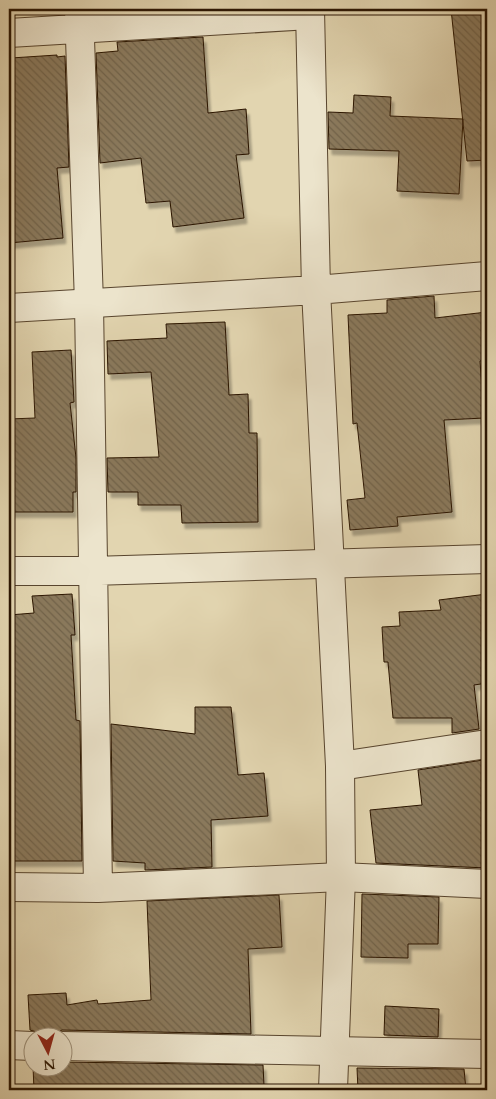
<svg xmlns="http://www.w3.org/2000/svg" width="496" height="1099" viewBox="0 0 496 1099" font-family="Cardo,serif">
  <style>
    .building { fill: url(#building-back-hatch); stroke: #2a1502; filter: url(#shadow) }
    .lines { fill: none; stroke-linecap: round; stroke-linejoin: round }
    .minor-casing { stroke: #58452e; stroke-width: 30 }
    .tertiary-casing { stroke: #58452e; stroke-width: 30 }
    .minor { stroke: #ece4cc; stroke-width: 28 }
    .tertiary { stroke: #ece4cc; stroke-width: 28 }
  </style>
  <defs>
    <pattern id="building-back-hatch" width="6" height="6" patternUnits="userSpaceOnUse" patternTransform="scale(1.25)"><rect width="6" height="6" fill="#8a795c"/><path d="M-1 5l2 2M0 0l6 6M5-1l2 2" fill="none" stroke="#71624a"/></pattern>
    <filter id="shadow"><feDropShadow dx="3" dy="5.5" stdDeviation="1" flood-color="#0004"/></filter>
  </defs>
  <rect width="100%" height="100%" fill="#e2d5b0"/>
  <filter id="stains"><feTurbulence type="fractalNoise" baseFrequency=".004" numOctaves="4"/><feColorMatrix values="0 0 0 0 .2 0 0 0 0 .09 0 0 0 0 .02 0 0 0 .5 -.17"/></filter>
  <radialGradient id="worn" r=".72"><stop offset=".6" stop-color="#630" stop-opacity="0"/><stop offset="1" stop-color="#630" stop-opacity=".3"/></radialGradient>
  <path class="building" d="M 451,9 L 487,9 L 487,160 L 467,161 Z
    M 203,37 L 208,113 L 246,109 L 249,154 L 236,155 L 244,218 L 173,227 L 170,201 L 146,203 L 141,158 L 100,163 L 96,53 L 118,51 L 117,42 Z
    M 57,55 L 57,57 L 65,56 L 69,167 L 57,168 L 63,238 L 9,243 L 9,105 L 13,105 L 11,58 Z
    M 354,95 L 391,97 L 390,116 L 463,119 L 459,194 L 397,191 L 399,151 L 329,149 L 328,112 L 353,113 Z
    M 434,296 L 435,318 L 487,312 L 487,360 L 480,361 L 484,418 L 444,420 L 452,512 L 397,517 L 398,526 L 350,530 L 347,500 L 365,498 L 357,423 L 353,424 L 348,315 L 387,313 L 387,300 Z
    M 225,322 L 229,395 L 248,394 L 249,433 L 257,433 L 258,522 L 182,523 L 181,505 L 138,505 L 138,492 L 108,492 L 107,458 L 159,457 L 151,372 L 108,374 L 107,341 L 167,338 L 166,324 Z
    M 71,350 L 74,402 L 70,403 L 76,458 L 76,492 L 73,492 L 73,512 L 9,512 L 9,419 L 35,418 L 32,352 Z
    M 72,594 L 75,635 L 71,635 L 76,720 L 80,721 L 82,861 L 9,861 L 9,615 L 34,613 L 32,596 Z
    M 487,594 L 487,683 L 474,685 L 479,729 L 452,733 L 452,718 L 393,718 L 388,662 L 384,662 L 382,627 L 400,626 L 399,612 L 441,610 L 439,600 Z
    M 195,707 L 231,707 L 238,775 L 264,773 L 268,816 L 211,820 L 212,867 L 145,870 L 145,863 L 113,861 L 111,724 L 195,734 Z
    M 483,760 L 484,773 L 487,772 L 487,868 L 376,863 L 370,810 L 422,805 L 418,770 Z
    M 362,894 L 439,897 L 438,944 L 408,944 L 408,958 L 361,957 Z
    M 279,895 L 282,947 L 248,949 L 251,1034 L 62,1030 L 50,1036 L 44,1036 L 40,1033 L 30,1030 L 28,995 L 66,993 L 67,1005 L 97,1000 L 98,1004 L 151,1000 L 147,901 Z
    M 385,1006 L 439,1009 L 438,1037 L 384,1035 Z
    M 62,1062 L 263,1065 L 264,1086 L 258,1086 L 258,1090 L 34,1090 L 33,1066 L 62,1066 Z
    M 357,1068 L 464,1069 L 466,1090 L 358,1090 Z"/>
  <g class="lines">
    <defs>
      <path id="minor" d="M 79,9 L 89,303 L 98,888
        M 9,33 L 310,15
        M 9,571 L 92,571 L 487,559
        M 340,766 L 487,744
        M 9,887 L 98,888 L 341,877 L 487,884
        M 9,1045 L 32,1046
        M 62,1046 L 487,1054"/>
      <path id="tertiary" d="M 310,9 L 316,290 L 340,766 L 341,877 L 333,1090
        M 9,308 L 316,290 L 487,276"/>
    </defs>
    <use href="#minor" class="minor-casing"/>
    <use href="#tertiary" class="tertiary-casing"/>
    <use href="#minor" class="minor"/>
    <use href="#tertiary" class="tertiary"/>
  </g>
  <rect width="496" height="1099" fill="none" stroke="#e2d5b0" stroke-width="30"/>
  <rect x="10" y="10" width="476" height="1079" fill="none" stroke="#2a1502" stroke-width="2.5"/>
  <rect x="15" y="15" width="466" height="1069" fill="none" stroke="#2a1502"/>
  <g transform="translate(48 1052) rotate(174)"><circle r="24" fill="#ece4cc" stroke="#9e917b"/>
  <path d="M0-4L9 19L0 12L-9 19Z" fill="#8f2418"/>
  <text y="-8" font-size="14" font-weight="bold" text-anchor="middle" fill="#2a1502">N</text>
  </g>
  <rect width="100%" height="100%" filter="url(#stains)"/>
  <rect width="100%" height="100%" fill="url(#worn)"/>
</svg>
